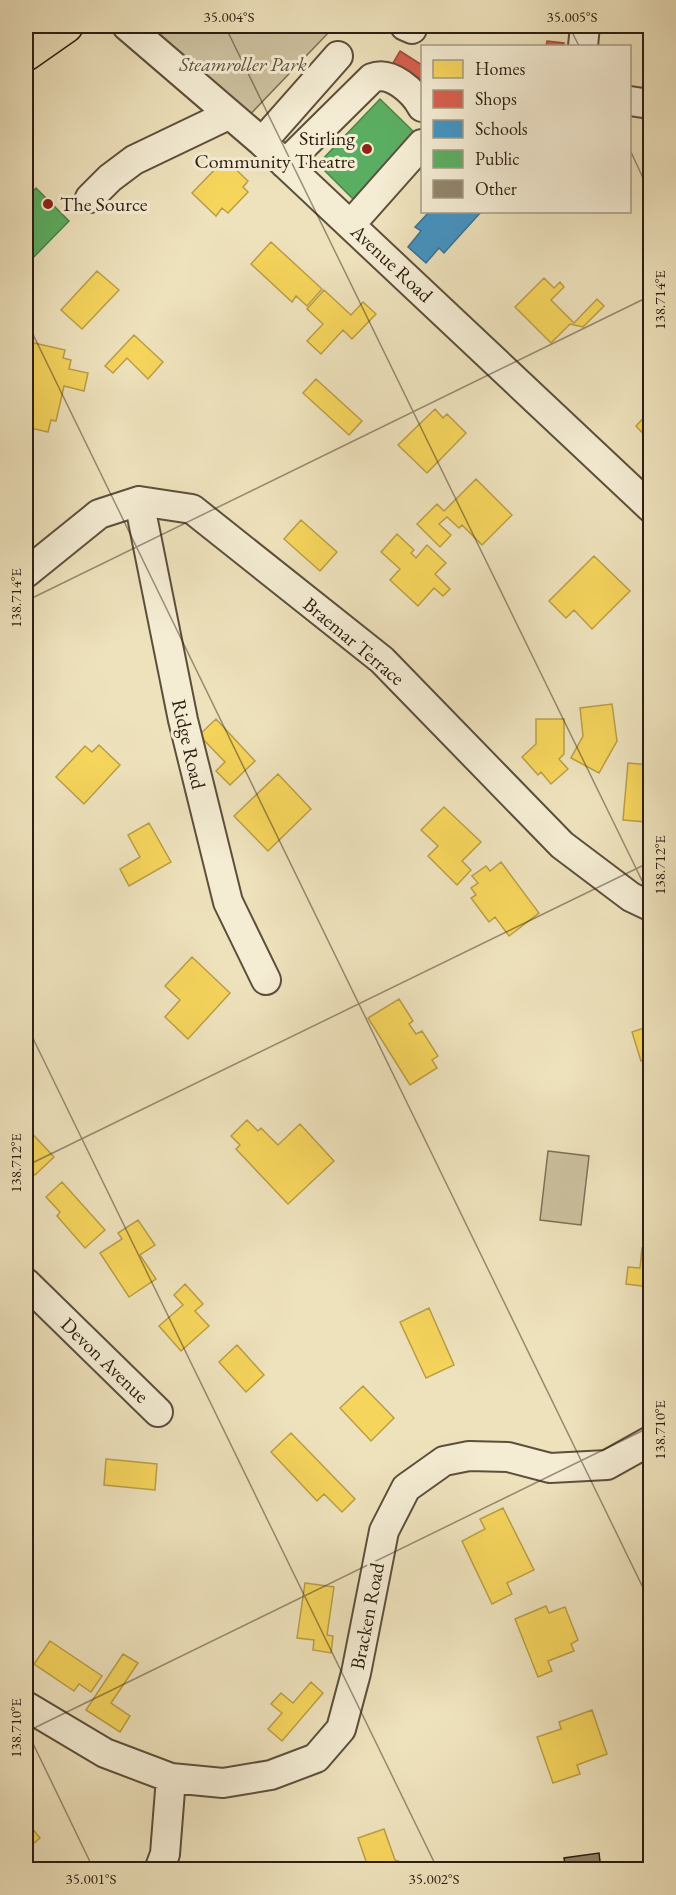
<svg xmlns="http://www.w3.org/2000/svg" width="676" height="1895" viewBox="0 0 676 1895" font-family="'EB Garamond',serif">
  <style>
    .green { fill: #cdc19f; stroke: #7d7058; stroke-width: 1.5 }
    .homes { fill: #f6d55c; stroke: #ba9e46; stroke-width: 1.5 }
    .shops { fill: #d6604d; stroke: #a34c3b; stroke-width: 1.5 }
    .schools { fill: #4393c3; stroke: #3c708e; stroke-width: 1.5 }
    .public { fill: #5aae61; stroke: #4c8349; stroke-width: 1.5 }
    .building { fill: #91846a; stroke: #2d1e11; stroke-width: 1.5 }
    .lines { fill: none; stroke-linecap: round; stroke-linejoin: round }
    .minor-casing { stroke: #5d4f3c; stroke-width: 32 }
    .highway-casing { stroke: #2d1e11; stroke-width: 36 }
    .minor { stroke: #f4ecd3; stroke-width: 28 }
    .highway { stroke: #eee2bc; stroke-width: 33 }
    .ticks { fill: none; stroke: #2d1e11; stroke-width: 1.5; stroke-opacity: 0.45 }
    .poi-dot { fill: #8f2418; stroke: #f4ecd3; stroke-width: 2 }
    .labels { text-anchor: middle; stroke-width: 6; stroke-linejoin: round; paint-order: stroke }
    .park-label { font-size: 20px; font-style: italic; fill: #5d4f3c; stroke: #f4ecd3 }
    .poi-label { font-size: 20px; fill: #2d1e11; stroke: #f4ecd3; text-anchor: end }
    .street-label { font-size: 20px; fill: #2d1e11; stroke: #f4ecd3 }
    .neatline { fill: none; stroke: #2d1e11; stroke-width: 2 }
    .ticks-label { font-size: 15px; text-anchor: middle; fill: #2d1e11 }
  </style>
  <rect width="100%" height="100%" fill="#eee2bc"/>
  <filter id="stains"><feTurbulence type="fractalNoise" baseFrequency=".00333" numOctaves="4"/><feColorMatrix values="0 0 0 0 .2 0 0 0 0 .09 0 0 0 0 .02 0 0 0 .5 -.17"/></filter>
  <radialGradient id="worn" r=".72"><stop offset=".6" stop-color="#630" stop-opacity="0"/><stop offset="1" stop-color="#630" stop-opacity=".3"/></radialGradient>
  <path class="green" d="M 147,26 L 328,26 L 331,30 L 241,124 Z
    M 548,1151 L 589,1156 L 581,1225 L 540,1220 Z"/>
  <path class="homes" d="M 225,159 L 248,181 L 243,187 L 248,192 L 228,213 L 222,208 L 216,216 L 192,193 Z
    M 271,242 L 322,289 L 307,306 L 296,296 L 292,302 L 251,264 Z
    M 97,271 L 119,290 L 82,329 L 61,310 Z
    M 544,278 L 554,288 L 560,282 L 564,287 L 551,300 L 574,323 L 597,299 L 604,306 L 583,327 L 570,324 L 551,343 L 515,307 Z
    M 324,290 L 351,315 L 363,302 L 376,314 L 352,339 L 343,330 L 321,354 L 307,341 L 323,324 L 307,309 Z
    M 134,335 L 163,362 L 148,379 L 127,358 L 113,373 L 105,366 Z
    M 30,342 L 65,350 L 63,358 L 71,360 L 69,369 L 88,373 L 84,391 L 64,386 L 56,421 L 51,420 L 48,432 L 26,427 L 26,361 Z
    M 316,379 L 362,421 L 349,435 L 303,393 Z
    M 435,409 L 443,418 L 447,414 L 466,433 L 427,473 L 398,445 Z
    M 650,411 L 650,441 L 636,426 Z
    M 476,479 L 512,515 L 482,545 L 462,525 L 459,528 L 447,517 L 439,524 L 451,535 L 440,547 L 417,524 L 437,504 L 444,511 Z
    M 301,520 L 337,552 L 320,571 L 284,539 Z
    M 397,534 L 414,550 L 411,553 L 416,558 L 427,545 L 446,563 L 435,574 L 450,589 L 443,596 L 434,588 L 418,606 L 390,580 L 400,569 L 381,552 Z
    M 594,556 L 630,591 L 592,629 L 574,610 L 566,618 L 549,601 Z
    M 612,704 L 617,741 L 599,773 L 571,758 L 583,736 L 580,708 Z
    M 216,719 L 255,761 L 230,785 L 216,771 L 225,762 L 199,735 Z
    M 536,719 L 564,719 L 564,754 L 559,759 L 568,769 L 551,784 L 541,772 L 538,775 L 522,757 L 536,744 Z
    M 99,745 L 120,765 L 84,804 L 56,777 L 85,746 L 92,752 Z
    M 628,763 L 650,765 L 646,822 L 623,820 Z
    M 278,774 L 311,809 L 268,851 L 234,816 Z
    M 444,807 L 481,842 L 462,861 L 471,870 L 457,885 L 428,856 L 438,846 L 421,830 Z
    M 149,823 L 171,862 L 129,886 L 120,869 L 140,857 L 128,835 Z
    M 501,862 L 539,913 L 509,936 L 495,917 L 489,922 L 471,898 L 476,895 L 471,888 L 478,883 L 472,876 L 486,866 L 490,871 Z
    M 192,957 L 230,993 L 188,1039 L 165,1017 L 180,1000 L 165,986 Z
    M 399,999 L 413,1021 L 409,1024 L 416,1034 L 422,1031 L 438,1056 L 432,1060 L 437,1068 L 410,1085 L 368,1018 Z
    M 650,1026 L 650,1058 L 641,1061 L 632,1032 Z
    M 247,1120 L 258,1131 L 261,1128 L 278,1145 L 300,1124 L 334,1161 L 288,1204 L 236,1149 L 240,1145 L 231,1136 Z
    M 26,1127 L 54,1157 L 35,1175 L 26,1165 Z
    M 62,1182 L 105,1230 L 85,1248 L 57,1216 L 60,1212 L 46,1197 Z
    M 138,1220 L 155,1245 L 140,1255 L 156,1279 L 129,1297 L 100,1253 L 122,1239 L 118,1233 Z
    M 642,1248 L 650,1249 L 650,1287 L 626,1284 L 628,1267 L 640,1268 Z
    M 185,1284 L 203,1304 L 195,1311 L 209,1326 L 181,1351 L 159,1326 L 183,1305 L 174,1295 Z
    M 429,1308 L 454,1365 L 426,1378 L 400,1322 Z
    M 237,1345 L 264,1375 L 246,1392 L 219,1362 Z
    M 363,1386 L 394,1418 L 371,1441 L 340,1408 Z
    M 291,1433 L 355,1499 L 342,1512 L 324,1494 L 317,1501 L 271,1452 Z
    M 106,1459 L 157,1464 L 155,1490 L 104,1485 Z
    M 503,1508 L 534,1570 L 507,1583 L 512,1594 L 492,1604 L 462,1541 L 485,1529 L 480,1519 Z
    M 305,1583 L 334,1587 L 327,1635 L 333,1636 L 331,1653 L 313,1650 L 314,1640 L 297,1638 Z
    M 546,1606 L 549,1613 L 565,1607 L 578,1640 L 571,1644 L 574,1651 L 548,1661 L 552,1671 L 538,1677 L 515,1619 Z
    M 50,1641 L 102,1676 L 91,1692 L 79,1684 L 74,1691 L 34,1664 Z
    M 123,1654 L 138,1663 L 111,1703 L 130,1716 L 120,1732 L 86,1710 Z
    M 311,1682 L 323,1693 L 282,1741 L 268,1729 L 282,1713 L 271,1704 L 281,1693 L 293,1703 Z
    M 592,1710 L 607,1754 L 577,1765 L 580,1774 L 553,1783 L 537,1737 L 561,1729 L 559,1722 Z
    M 26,1821 L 40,1838 L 26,1850 Z
    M 384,1829 L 395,1860 L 409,1865 L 409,1870 L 369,1870 L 358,1838 Z"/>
  <path class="shops" d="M 547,41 L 564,43 L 563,46 L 546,46 Z
    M 400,51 L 422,65 L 422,88 L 390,68 Z"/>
  <path class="schools" d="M 429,212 L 481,212 L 444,253 L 439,248 L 426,263 L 408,247 L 421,231 L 415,227 Z"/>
  <path class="public" d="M 380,99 L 416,134 L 353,199 L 318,164 Z
    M 36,188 L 69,221 L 26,265 L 26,199 Z"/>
  <path class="building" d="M 292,26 L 308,26 L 306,33 L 291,29 Z
    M 599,1853 L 601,1870 L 566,1870 L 564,1858 Z"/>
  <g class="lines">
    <defs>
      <path id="minor" d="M 127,26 L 262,142 L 650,507
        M 405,26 L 412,29
        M 583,46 L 585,26
        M 630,101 L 643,103
        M 262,142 L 338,56
        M 285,164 L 372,78 C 391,70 414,92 422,107
        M 90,198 L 110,178 L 134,160 L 228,115
        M 351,224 L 422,144
        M 139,501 L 183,720 L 228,902 L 266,980
        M 26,573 L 99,514 L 139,501 L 192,509 L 382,660 L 562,845 L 631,897 L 650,906
        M 26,1283 L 158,1412
        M 26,1706 L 105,1753 L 171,1778
        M 159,1870 L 165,1854 L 171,1778 L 223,1783 L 271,1775 L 316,1758 L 341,1729 L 356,1673 L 384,1531 L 406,1488 L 444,1461 L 469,1456 L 508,1457 L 550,1468 L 607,1465 L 650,1441"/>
      <path id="highway" d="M 26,54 L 66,26"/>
    </defs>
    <use href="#minor" class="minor-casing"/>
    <use href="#highway" class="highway-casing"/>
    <use href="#minor" class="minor"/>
    <use href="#highway" class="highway"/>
  </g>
  <path class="ticks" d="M 225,26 L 650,897M 569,26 L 579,46M 26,36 L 47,26M 630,150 L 650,193M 26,320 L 650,1602M 26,601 L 650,296M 26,1024 L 438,1870M 26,1166 L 650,862M 26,1729 L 94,1870M 26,1732 L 650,1427"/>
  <g class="poi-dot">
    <circle cx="367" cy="149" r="6"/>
    <circle cx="48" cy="204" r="6"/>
  </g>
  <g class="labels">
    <g class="park-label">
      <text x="243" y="71">Steamroller Park</text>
    </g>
    <g class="poi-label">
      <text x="355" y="145">Stirling<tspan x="355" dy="23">Community Theatre</tspan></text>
      <text x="60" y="211" text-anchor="start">The Source</text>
    </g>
    <g class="street-label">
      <text transform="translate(392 263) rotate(43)" y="7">Avenue Road</text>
      <text transform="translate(354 641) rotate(40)" y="7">Braemar Terrace</text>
      <text transform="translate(189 744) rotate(77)" y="7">Ridge Road</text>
      <text transform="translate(105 1360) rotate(44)" y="7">Devon Avenue</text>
      <text transform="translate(367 1616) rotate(-79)" y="7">Bracken Road</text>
    </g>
  </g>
  <rect width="676" height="1895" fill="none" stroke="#eee2bc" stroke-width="66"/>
  <rect x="421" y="45" width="210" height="168" fill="#f4ecd3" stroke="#a49a85" stroke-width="1.5"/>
  <rect x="433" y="60" width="30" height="18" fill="#f6d55c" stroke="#a49a85" stroke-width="1.5"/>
  <text x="475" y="75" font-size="18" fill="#2d1e11">Homes</text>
  <rect x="433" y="90" width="30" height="18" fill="#d6604d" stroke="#a49a85" stroke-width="1.5"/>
  <text x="475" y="105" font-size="18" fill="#2d1e11">Shops</text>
  <rect x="433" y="120" width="30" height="18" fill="#4393c3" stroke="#a49a85" stroke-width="1.5"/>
  <text x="475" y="135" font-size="18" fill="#2d1e11">Schools</text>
  <rect x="433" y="150" width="30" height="18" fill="#5aae61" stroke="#a49a85" stroke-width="1.5"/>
  <text x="475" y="165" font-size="18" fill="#2d1e11">Public</text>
  <rect x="433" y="180" width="30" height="18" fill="#91846a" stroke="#a49a85" stroke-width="1.5"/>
  <text x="475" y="195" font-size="18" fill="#2d1e11">Other</text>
  <rect x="33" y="33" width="610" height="1829" class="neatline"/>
  <g class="ticks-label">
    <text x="229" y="22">35.004°S</text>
    <text x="572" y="22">35.005°S</text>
    <text transform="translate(660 300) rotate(-90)" y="5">138.714°E</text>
    <text transform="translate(16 598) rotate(-90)" y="5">138.714°E</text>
    <text transform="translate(660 865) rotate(-90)" y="5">138.712°E</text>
    <text transform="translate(16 1163) rotate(-90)" y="5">138.712°E</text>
    <text transform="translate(660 1430) rotate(-90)" y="5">138.710°E</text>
    <text transform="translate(16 1728) rotate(-90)" y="5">138.710°E</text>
    <text x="91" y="1884">35.001°S</text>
    <text x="434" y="1884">35.002°S</text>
  </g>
  <rect width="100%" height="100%" filter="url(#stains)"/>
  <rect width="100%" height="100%" fill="url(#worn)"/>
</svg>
